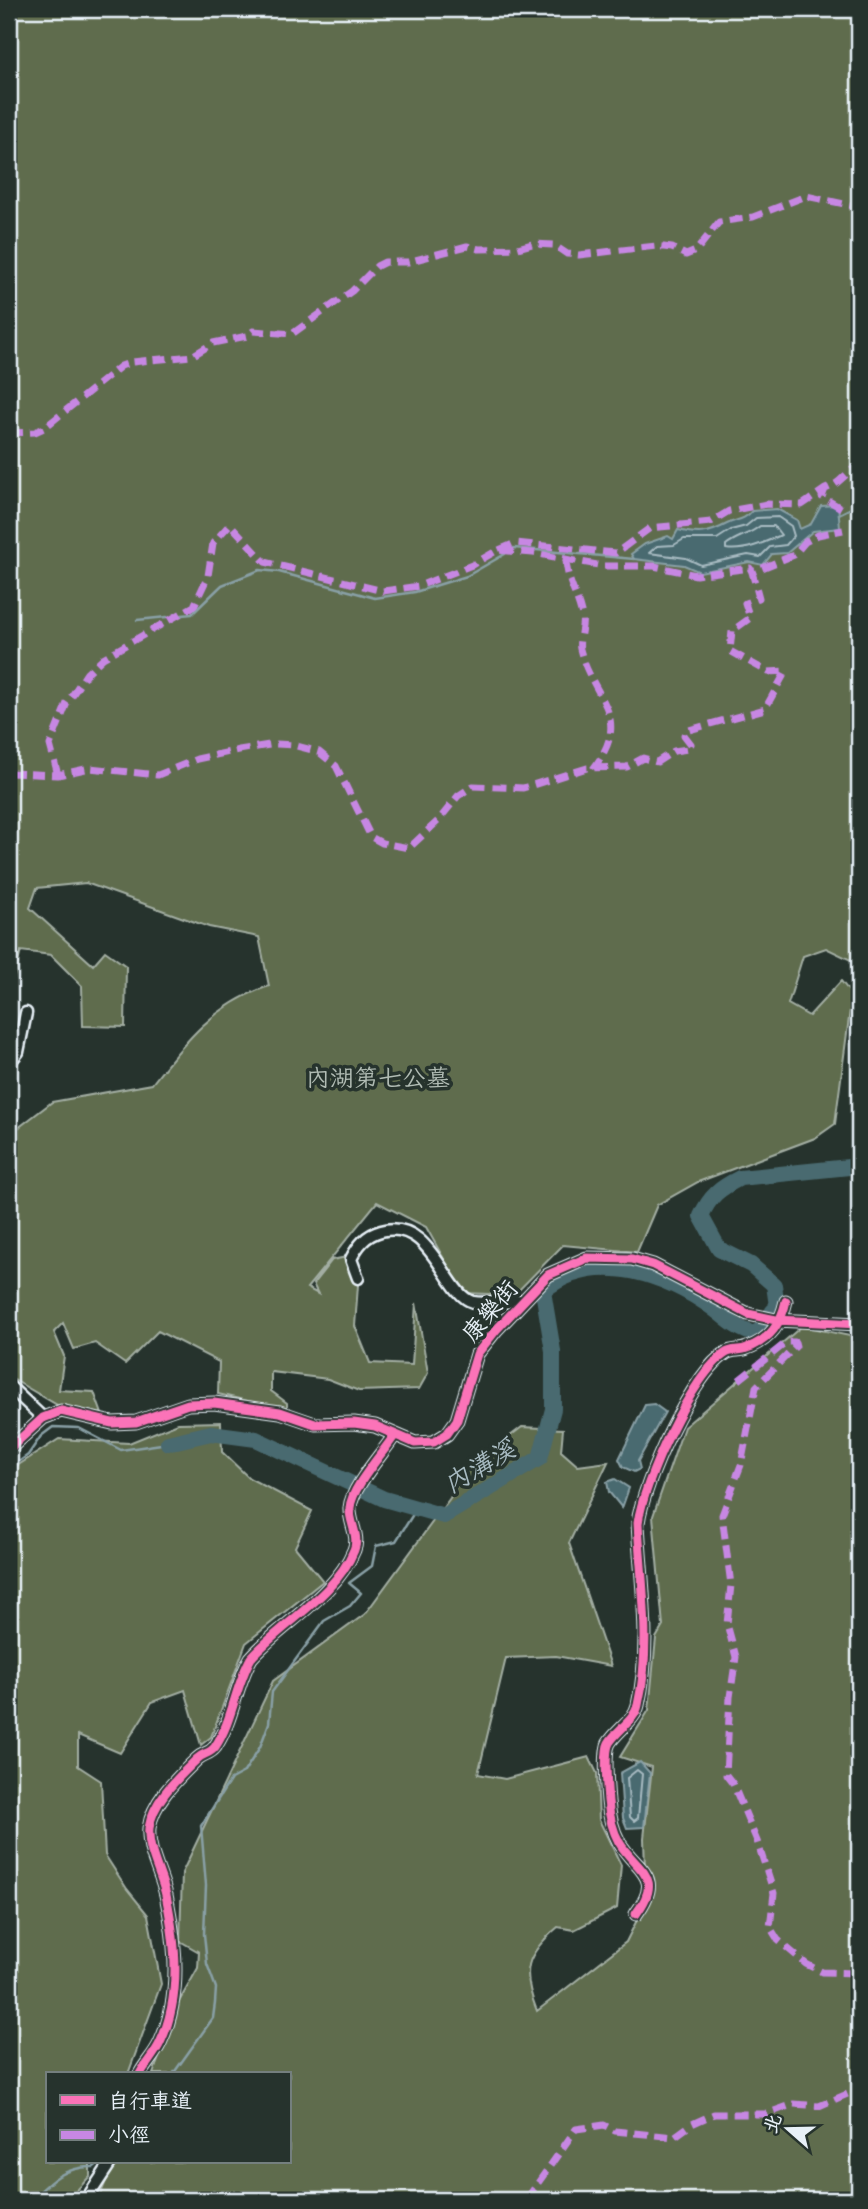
<svg xmlns="http://www.w3.org/2000/svg" width="868" height="2209" viewBox="0 0 868 2209" font-family="Mali,'LXGW WenKai TC',sans-serif">
  <style>
    .green { fill: #5e6c4e; stroke: #a3aea3; stroke-width: 2 }
    .water { fill: #496a70; stroke: #89a0a6; stroke-width: 2 }
    .lines { fill: none; stroke-linecap: round; stroke-linejoin: round }
    .shore { stroke: #a8bbc2; stroke-width: 2 }
    .stream { stroke: #89a0a6; stroke-width: 2.5 }
    .river { stroke: #496a70; stroke-width: 16 }
    .minor-casing { stroke: #e8f1f8; stroke-width: 15 }
    .minor { stroke: #26332d; stroke-width: 10 }
    .quiet { stroke: #c787e3; stroke-width: 7; stroke-dasharray: 14 7; stroke-linecap: butt }
    .cycleway-casing { stroke: #26332d; stroke-width: 13 }
    .cycleway { stroke: #fb73b8; stroke-width: 9 }
    .labels { text-anchor: middle; stroke-width: 7; stroke-linejoin: round; paint-order: stroke }
    .park-label { font-size: 24px; fill: #b1bcb4; stroke: #26332d }
    .street-label { font-size: 24px; fill: #e8f1f8; stroke: #26332d }
    .water-label { font-size: 26px; font-style: italic; fill: #a8bbc2; stroke: #26332d }
  </style>
  <rect width="100%" height="100%" fill="#26332d"/>
  <filter id="ink" filterUnits="userSpaceOnUse"><feTurbulence type="fractalNoise" baseFrequency=".0143" numOctaves="2"/><feDisplacementMap in="SourceGraphic" scale="14" xChannelSelector="R" yChannelSelector="G"/><feConvolveMatrix kernelMatrix="1 2 1 2 8 2 1 2 1" color-interpolation-filters="sRGB"/></filter>
  <g filter="url(#ink)">
    <path class="green" d="M 9,9 L 859,9 L 859,964 L 826,948 L 803,956 L 788,1004 L 809,1016 L 841,981 L 852,995 L 835,1124 L 815,1138 L 698,1182 L 657,1205 L 637,1252 L 563,1245 L 514,1295 L 463,1293 L 426,1227 L 377,1202 L 307,1288 L 318,1294 L 313,1284 L 332,1260 L 347,1257 L 358,1285 L 355,1326 L 370,1363 L 412,1365 L 416,1303 L 428,1373 L 419,1389 L 359,1391 L 328,1379 L 271,1372 L 271,1391 L 287,1403 L 287,1410 L 218,1394 L 219,1362 L 158,1331 L 125,1364 L 95,1343 L 74,1349 L 63,1323 L 54,1332 L 64,1356 L 59,1390 L 94,1392 L 102,1414 L 59,1406 L 9,1377 L 9,1135 L 52,1102 L 152,1084 C 186,1040 215,1004 269,986 L 259,937 L 209,927 L 86,883 L 37,888 L 30,908 L 93,965 L 105,951 L 126,966 L 125,1027 L 83,1026 L 82,986 L 51,955 L 21,951 L 9,996 Z
      M 802,1326 L 850,1336 L 853,1344 L 859,1347 L 859,2200 L 98,2200 L 114,2162 L 289,2162 L 289,2074 L 153,2074 L 180,2000 L 198,1968 L 199,1952 L 180,1941 L 182,1873 L 273,1681 L 365,1614 L 450,1498 L 463,1472 L 522,1427 L 563,1429 L 561,1451 L 578,1466 L 608,1462 L 569,1543 L 611,1666 L 556,1656 L 506,1658 L 478,1774 L 505,1779 L 589,1757 L 597,1773 L 599,1820 L 621,1865 L 617,1908 L 574,1930 L 558,1927 C 525,1955 521,1971 537,2011 L 626,1942 L 646,1902 L 644,1838 L 652,1767 L 620,1757 L 649,1710 L 656,1638 L 663,1626 L 653,1516 L 684,1427 Z
      M 221,1422 L 222,1452 L 249,1478 L 312,1511 L 295,1547 L 323,1581 L 246,1643 L 211,1737 L 201,1745 L 185,1690 L 152,1702 L 120,1753 L 78,1735 L 78,1766 L 101,1781 L 105,1855 L 127,1889 L 148,1915 L 161,1984 L 128,2074 L 47,2074 L 47,2162 L 90,2162 L 90,2176 L 68,2200 L 9,2200 L 9,1471 L 59,1439 L 129,1443 L 178,1423 Z"/>
    <path class="water" d="M 838,505 L 840,528 L 813,531 L 787,553 L 772,554 L 763,565 L 749,562 L 700,572 L 684,565 L 634,559 L 631,554 L 645,544 L 668,536 L 673,539 L 678,530 C 699,535 708,534 727,524 C 737,519 743,521 752,511 L 777,509 L 797,520 L 800,529 L 811,524 L 821,506 Z
      M 654,1404 L 665,1412 L 638,1461 L 640,1469 L 634,1472 L 623,1467 L 619,1459 L 645,1405 Z
      M 615,1479 L 629,1488 L 622,1508 L 609,1492 L 607,1482 Z
      M 640,1762 L 650,1773 L 644,1827 L 627,1828 L 623,1818 L 620,1773 Z"/>
    <g class="lines">
      <path class="shore" d="M 778,517 L 791,526 L 794,536 L 786,545 L 770,547 L 760,557 L 748,555 L 701,565 L 686,558 L 649,553 L 657,546 L 674,545 L 684,539 L 717,539 L 731,530 L 746,526 L 756,518 Z
        M 760,526 L 774,526 L 781,535 C 766,542 744,552 726,549 L 726,545 C 737,536 749,535 760,526 Z
        M 637,1770 L 642,1774 L 638,1818 L 634,1821 L 630,1817 L 627,1778 Z"/>
      <path class="stream" d="M 839,514 L 859,504
        M 514,548 L 634,559
        M 182,615 L 192,614 L 222,585 L 260,570 L 279,572 L 375,598 L 415,592 L 467,576 L 505,554
        M 137,620 L 167,617
        M 9,1469 L 28,1455 L 41,1436 L 53,1427 L 79,1428 L 121,1450 L 168,1443
        M 173,2074 L 213,2018 L 215,2003 L 216,1988 L 207,1964 L 204,1934 L 206,1885 L 201,1826 L 231,1779 L 244,1772 L 260,1747 L 269,1723 L 272,1692 L 324,1621 L 350,1606 L 361,1593 L 349,1583 L 372,1566 L 376,1546 L 396,1541 L 417,1508
        M 31,2200 C 50,2181 65,2166 94,2167 L 100,2162"/>
      <path class="river" d="M 777,1306 L 774,1285 L 751,1265 L 719,1249 L 701,1216 C 710,1196 720,1188 740,1178 L 859,1166
        M 168,1443 L 211,1433 L 256,1439 L 384,1499 L 444,1516 L 540,1458 L 553,1409 L 553,1351 L 543,1291 C 591,1251 656,1271 704,1302 C 725,1315 728,1325 754,1334 L 764,1327 L 773,1311"/>
      <defs>
        <path id="minor" d="M 9,1063 L 18,1052 L 26,1013
          M 358,1278 L 351,1259 C 358,1245 366,1235 381,1231 C 432,1217 445,1295 473,1302 C 487,1305 508,1300 522,1300
          M 9,1386 L 43,1418
          M 9,1449 L 43,1418 L 61,1411 L 112,1423 L 136,1422 L 188,1404 L 214,1403 L 280,1412 L 315,1424 L 354,1423 L 375,1426 L 415,1443 L 434,1442 L 447,1434 L 457,1420 L 477,1354 L 496,1330 L 548,1275 L 587,1258 L 632,1259 L 653,1265 L 748,1314 L 776,1320 L 859,1324
          M 636,1914 C 665,1875 637,1872 619,1842 C 613,1831 609,1814 608,1801 C 607,1789 604,1752 609,1743 C 617,1730 635,1720 638,1705 C 652,1645 641,1584 638,1523 C 643,1483 692,1374 726,1353 C 732,1349 741,1351 747,1348 C 770,1340 781,1324 786,1301
          M 140,2074 C 146,2063 155,2054 160,2043 C 182,1997 176,1943 166,1895 C 161,1873 147,1850 149,1828 C 153,1800 179,1777 197,1759 C 203,1753 210,1754 215,1747 C 233,1720 235,1686 251,1658 C 282,1623 336,1595 354,1550 C 360,1536 349,1522 350,1508 C 351,1488 383,1453 394,1436
          M 86,2200 L 111,2162"/>
      </defs>
      <use href="#minor" class="minor-casing"/>
      <use href="#minor" class="minor"/>
      <path class="quiet" d="M 9,433 L 35,432 L 44,428 L 121,366 L 132,362 L 192,356 L 213,343 L 247,336 L 253,331 L 292,334 L 352,291 L 377,266 L 385,262 L 408,262 L 467,246 L 479,249 L 518,248 L 532,244 L 554,245 L 567,254 L 579,255 L 656,246 L 672,248 L 686,255 L 696,251 L 719,222 L 753,217 L 806,196 L 859,207
        M 841,508 L 822,497 L 825,489 C 841,484 845,472 859,466
        M 499,550 L 515,543 L 616,553 L 650,528 L 711,522 L 729,511 L 767,504 L 802,505 L 825,489
        M 566,560 C 567,582 578,596 582,617 C 584,627 578,639 580,649 C 593,701 634,715 593,769
        M 9,773 L 58,775 L 90,768 L 158,775 L 197,759 L 239,750 L 275,744 L 293,745 L 319,752 L 336,766 L 371,837 L 382,843 L 409,848 L 438,821 L 458,796 L 473,786 L 523,788 L 587,768 L 627,767 L 643,758 L 657,762 L 674,751 L 688,749 L 691,744 L 684,735 L 685,731 L 765,709 L 786,671 L 768,672 L 730,651 L 732,631 L 750,618 L 745,603 L 759,598 L 752,572 L 794,555 L 805,542 L 818,535 L 843,530
        M 58,775 L 50,745 L 67,703 L 87,673 L 103,658 L 194,606 L 208,576 L 213,543 L 230,524 L 265,562 L 383,591 L 419,586 L 472,565 L 498,550 L 533,553 L 603,566 L 654,566 L 696,575 L 750,568 L 752,572
        M 739,1380 L 787,1342 L 795,1342 L 796,1346 L 756,1387 L 741,1465 L 722,1515 L 731,1585 L 727,1624 L 736,1657 L 730,1697 L 726,1775 L 733,1784 L 757,1841 L 774,1893 L 770,1927 L 778,1940 L 806,1964 L 822,1972 L 859,1973
        M 526,2200 L 576,2129 L 604,2125 L 615,2131 L 674,2137 L 692,2124 L 714,2114 L 766,2114 L 794,2104 L 819,2106 L 859,2089"/>
      <defs>
        <path id="cycleway" d="M 9,1449 L 43,1418 L 61,1411 L 112,1423 L 136,1422 L 188,1404 L 214,1403 L 280,1412 L 315,1424 L 354,1423 L 375,1426 L 415,1443 L 434,1442 L 447,1434 L 457,1420 L 477,1354 L 496,1330 L 548,1275 L 587,1258 L 632,1259 L 653,1265 L 748,1314 L 776,1320 L 859,1324
          M 636,1914 C 665,1875 637,1872 619,1842 C 613,1831 609,1814 608,1801 C 607,1789 604,1752 609,1743 C 617,1730 635,1720 638,1705 C 652,1645 641,1584 638,1523 C 643,1483 692,1374 726,1353 C 732,1349 741,1351 747,1348 C 770,1340 781,1324 786,1301
          M 140,2074 C 146,2063 155,2054 160,2043 C 182,1997 176,1943 166,1895 C 161,1873 147,1850 149,1828 C 153,1800 179,1777 197,1759 C 203,1753 210,1754 215,1747 C 233,1720 235,1686 251,1658 C 282,1623 336,1595 354,1550 C 360,1536 349,1522 350,1508 C 351,1488 383,1453 394,1436"/>
      </defs>
      <use href="#cycleway" class="cycleway-casing"/>
      <use href="#cycleway" class="cycleway"/>
    </g>
  </g>
  <g class="labels">
    <g class="park-label">
      <text x="378" y="1086">內湖第七公墓</text>
    </g>
    <g class="street-label">
      <text transform="translate(490 1311) rotate(-50)" y="8">康樂街</text>
    </g>
    <g class="water-label">
      <text transform="translate(479 1466) rotate(-31)" y="9">內溝溪</text>
    </g>
  </g>
  <rect width="868" height="2209" fill="none" stroke="#26332d" stroke-width="35"/>
  <rect x="18" y="18" width="833" height="2174" fill="none" stroke="#e8f1f8" stroke-width="2.5" filter="url(#ink)"/>
  <rect x="46" y="2072" width="245" height="91" fill="#26332d" stroke="#747f7e" stroke-width="2"/>
  <rect x="60" y="2095" width="35" height="10" fill="#fb73b8" stroke="#747f7e" stroke-width="2"/>
  <text x="108" y="2108" font-size="21" fill="#e8f1f8">自行車道</text>
  <rect x="60" y="2130" width="35" height="10" fill="#c787e3" stroke="#747f7e" stroke-width="2"/>
  <text x="108" y="2142" font-size="21" fill="#e8f1f8">小徑</text>
  <g transform="translate(788 2129) rotate(290)" stroke="#26332d" stroke-width="5" paint-order="stroke">
  <path d="M0-5L12 26L0 18L-12 26Z" fill="#e8f1f8"/>
  <text y="-10" font-size="19" font-weight="bold" text-anchor="middle" fill="#e8f1f8">北</text>
  </g>
</svg>
